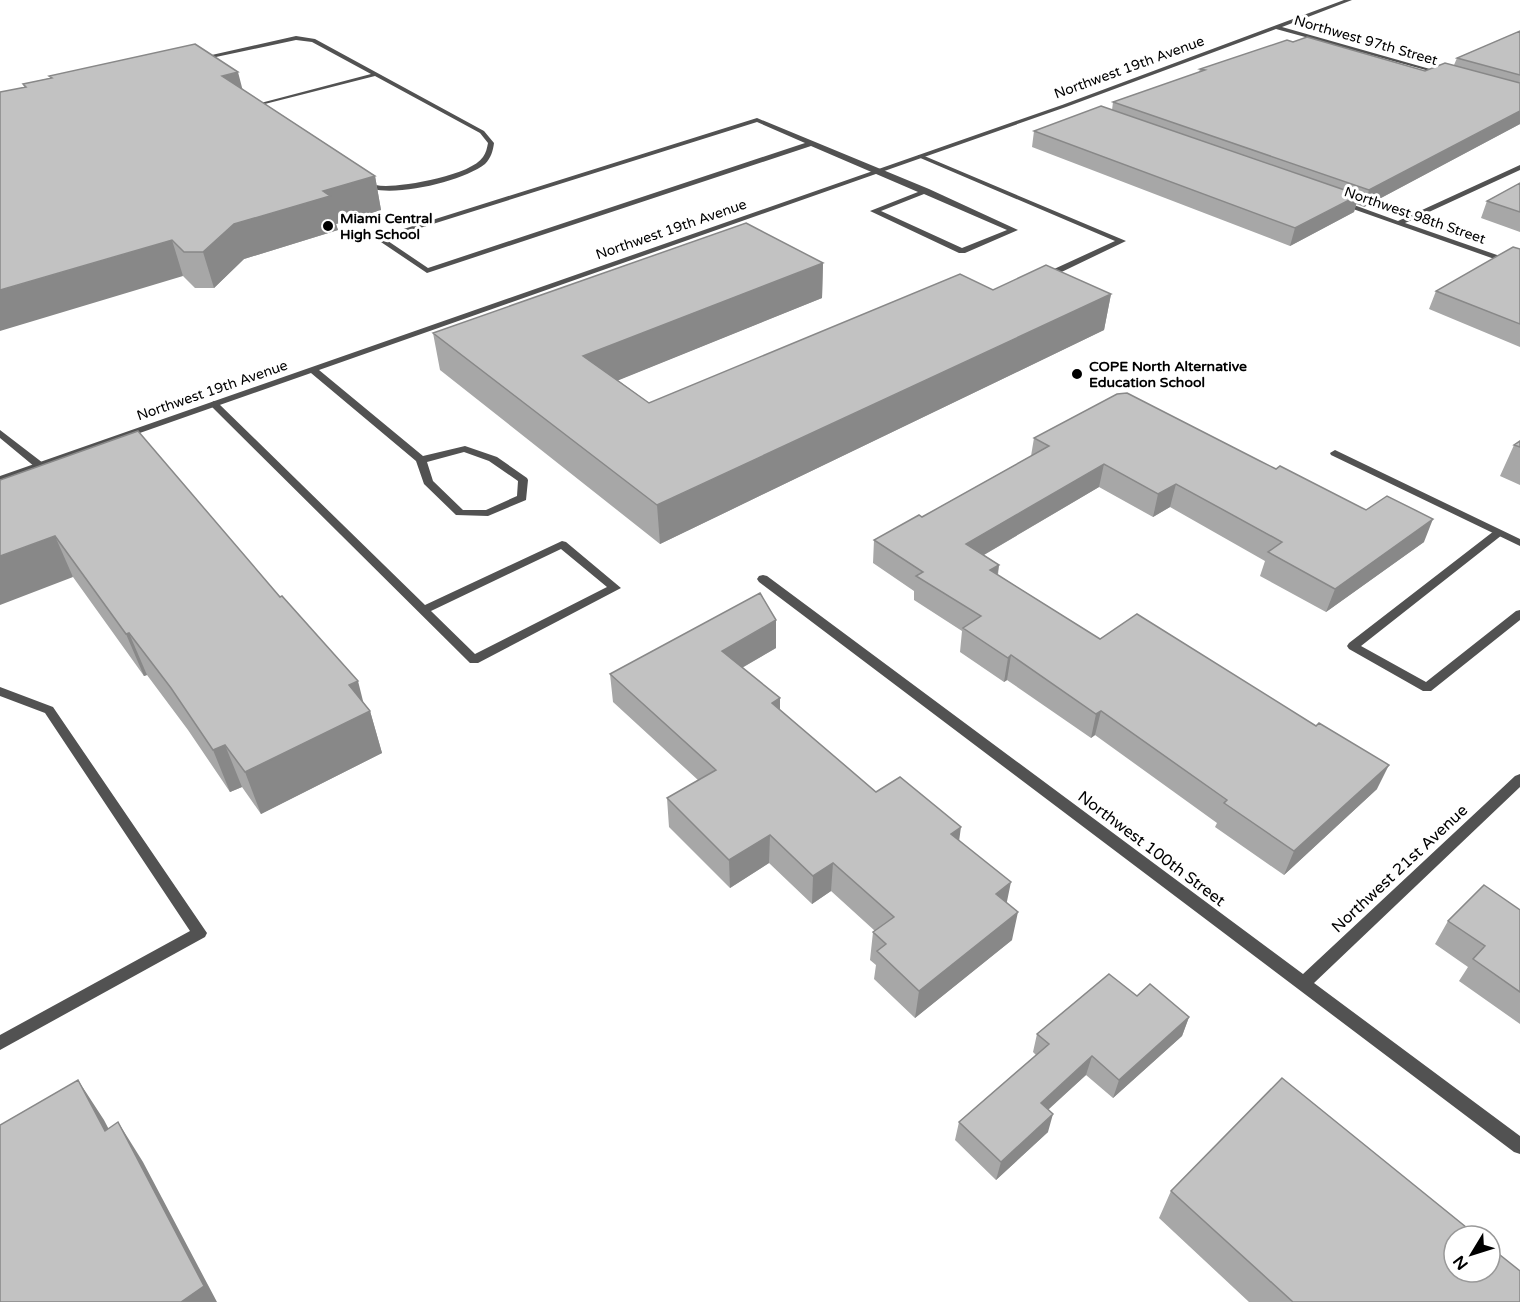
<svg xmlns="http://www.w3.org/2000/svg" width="1520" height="1302" viewBox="0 0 1520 1302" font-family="'Varela Round',sans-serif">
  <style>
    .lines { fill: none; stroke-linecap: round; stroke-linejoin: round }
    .service { fill: #525252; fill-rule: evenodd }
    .minor { fill: #525252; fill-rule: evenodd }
    .wall { fill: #a7a7a7 }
    .shaded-wall { fill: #888 }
    .building { fill: #c2c2c2; stroke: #888; stroke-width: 1.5 }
    .poi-dot { fill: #000; stroke: #fff; stroke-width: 2 }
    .labels { text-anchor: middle; stroke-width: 6; stroke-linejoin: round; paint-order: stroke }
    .far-street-label { font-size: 14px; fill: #000; stroke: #fff }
    .far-poi-label { font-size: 14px; font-weight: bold; fill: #000; stroke: #fff; text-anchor: start }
    .street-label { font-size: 16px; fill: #000; stroke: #fff }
  </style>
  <rect width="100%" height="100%" fill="#fff"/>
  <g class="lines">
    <path class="service" d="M 296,36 L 315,39 L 484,131 L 494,143 C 493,151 491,158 485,164 C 462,182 384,201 359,184 L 363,182 C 371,184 378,186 386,186 C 407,186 471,175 483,157 C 486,153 487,148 488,143 L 480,133 L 375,76 L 249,108 L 249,106 L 371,74 L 312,42 L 296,40 L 197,61 L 194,59 Z
      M 757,118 L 929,189 L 1018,230 L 965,253 L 959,253 L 870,211 L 918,192 L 811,146 L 427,273 L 375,238 ZM 757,122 L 805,143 L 428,268 L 385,239 ZM 924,194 L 1007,230 L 962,248 L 881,211 Z
      M 918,155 L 922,155 L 1126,241 L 1047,279 L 1041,279 L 1041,275 L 1115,241 L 918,157 Z
      M 214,401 L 217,402 L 425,605 L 562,541 L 566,542 L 621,588 L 478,663 L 470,663 L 211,406 L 209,404 ZM 561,549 L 607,587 L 475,654 L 431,611 Z
      M 0,430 L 43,463 L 43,467 L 35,467 L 0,438 Z
      M 1498,530 L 1503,533 L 1502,535 L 1361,646 L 1426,682 L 1516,611 L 1520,610 L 1520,620 L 1431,691 L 1423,691 L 1349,649 L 1347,646 L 1349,643 L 1494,531 Z
      M 0,687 L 53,707 L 207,933 L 205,937 L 0,1050 L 0,1035 L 190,931 L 45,713 L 0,696 Z"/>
    <path class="minor" d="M 1344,0 L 1352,0 L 1282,27 L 1444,73 L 1444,75 L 1276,29 L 1066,107 L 319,370 L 423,456 L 465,446 L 497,457 L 527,478 L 528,480 L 526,500 L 488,516 L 456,515 L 424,484 L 416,461 L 311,373 L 0,482 L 0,476 L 1062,105 ZM 464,452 L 489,461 L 518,481 L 517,496 L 486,510 L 463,510 L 433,481 L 427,462 Z
      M 1520,165 L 1520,170 L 1405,223 L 1520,263 L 1520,268 L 1336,203 L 1343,201 L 1398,221 Z
      M 1335,450 L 1520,539 L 1520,546 L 1331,455 L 1330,453 Z
      M 763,575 L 767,576 L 1303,974 L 1515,776 L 1520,774 L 1520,787 L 1314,983 L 1520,1136 L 1520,1154 L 1514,1152 L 759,582 L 757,579 L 759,576 Z"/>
  </g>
  <path class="wall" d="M 1520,31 L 1520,124 L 1364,207 L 1356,204 L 1354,212 L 1290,246 L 1032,147 L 1034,131 L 1112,110 L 1113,102 L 1199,72 L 1200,69 L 1425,71 L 1454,65 L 1457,58 Z
    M 49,76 L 242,89 L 375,176 L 381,210 L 336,224 L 338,230 L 244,259 L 214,288 L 195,288 L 183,276 L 24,87 L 23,84 L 50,78 Z
    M 1520,183 L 1520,232 L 1481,218 L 1487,201 Z
    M 1520,249 L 1520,347 L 1429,309 L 1436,291 Z
    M 823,263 L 822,298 L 618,380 L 649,403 L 993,290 L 1111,294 L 1104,330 L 660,544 L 440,370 L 433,333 Z
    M 1034,438 L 1260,461 L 1424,542 L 1326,612 L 1260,576 L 1265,561 L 1170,507 L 1153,517 L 1099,487 L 984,555 L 999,565 L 998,575 L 1100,639 L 1377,789 L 1284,875 L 1215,827 L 1217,823 L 1095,735 L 1091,738 L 1007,680 L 1004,682 L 960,652 L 962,631 L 914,600 L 914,591 L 873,563 L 874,540 L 922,517 L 1031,456 Z
    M 1520,441 L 1520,485 L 1500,476 L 1514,445 Z
    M 0,480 L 364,703 L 370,711 L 382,753 L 261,814 L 242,787 L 230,792 L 188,730 L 147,675 L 144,676 L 73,577 Z
    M 776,648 L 742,668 L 780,710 L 876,792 L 959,840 L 1007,903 L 1012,940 L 915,1018 L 874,979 L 876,965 L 870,960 L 873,932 L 875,931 L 831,891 L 812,904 L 769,863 L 730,888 L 669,827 L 667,798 L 698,780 L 613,702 L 610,674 Z
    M 1520,910 L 1520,1024 L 1459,981 L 1468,967 L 1435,944 L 1448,921 Z
    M 1137,996 L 1189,1017 L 1182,1036 L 1113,1098 L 1086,1075 L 1048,1109 L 1048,1132 L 996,1180 L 955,1140 L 959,1122 L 1036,1055 L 1033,1052 L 1037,1034 Z
    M 1171,1191 L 1520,1302 L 1249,1302 L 1159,1218 Z"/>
  <path class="shaded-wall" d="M 238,72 L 246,103 L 222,76 Z
    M 1520,111 L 1520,124 L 1364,207 L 1369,190 Z
    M 375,176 L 381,210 L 336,224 L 338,230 L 244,259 L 214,288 L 203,252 L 234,224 L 323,191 Z
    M 1359,195 L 1354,212 L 1290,246 L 1295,228 Z
    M 172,240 L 183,276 L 0,331 L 0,290 Z
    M 823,263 L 822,298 L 587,393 L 583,356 Z
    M 1111,294 L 1104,330 L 660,544 L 657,505 Z
    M 1104,464 L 1099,487 L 963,567 L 966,544 Z
    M 1176,484 L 1170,507 L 1153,517 L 1158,494 Z
    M 1433,519 L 1424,542 L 1326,612 L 1335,589 Z
    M 55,536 L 73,577 L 0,605 L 0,556 Z
    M 999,565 L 995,588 L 990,570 Z
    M 776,620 L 776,648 L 722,679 L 722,651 Z
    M 129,633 L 147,675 L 144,676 L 126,634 Z
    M 1011,655 L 1007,680 L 1004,682 L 1008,658 Z
    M 358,681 L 366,713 L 370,711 L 382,753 L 261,814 L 245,772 L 349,685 Z
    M 780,698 L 780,726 L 772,703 Z
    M 1101,711 L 1095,735 L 1091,738 L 1096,714 Z
    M 225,745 L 242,787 L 230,792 L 213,750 Z
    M 1389,765 L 1377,789 L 1284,875 L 1294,851 Z
    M 961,827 L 957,856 L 951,834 Z
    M 770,835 L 769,863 L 730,888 L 729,860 Z
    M 833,863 L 831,891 L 812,904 L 813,876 Z
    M 1011,882 L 1005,911 L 996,894 Z
    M 1018,912 L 1012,940 L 915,1018 L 919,991 Z
    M 1189,1017 L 1182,1036 L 1113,1098 L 1119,1080 Z
    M 1092,1056 L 1086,1075 L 1036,1121 L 1041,1103 Z
    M 78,1080 L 104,1120 L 130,1170 L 105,1131 Z
    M 1053,1114 L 1048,1132 L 996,1180 L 1001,1162 Z
    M 118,1122 L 143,1162 L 217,1302 L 181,1302 Z"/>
  <path class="building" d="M 1520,31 L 1520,75 L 1457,58 Z
    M 1307,37 L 1425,71 L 1445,63 L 1520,83 L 1520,111 L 1369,190 L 1113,102 L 1205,70 L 1200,69 L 1287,40 L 1293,42 Z
    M 195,44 L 238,72 L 222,76 L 375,176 L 323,191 L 330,196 L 234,224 L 203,252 L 184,252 L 172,240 L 0,290 L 0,92 L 26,87 L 23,84 L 52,78 L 49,76 Z
    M 1101,106 L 1359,195 L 1295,228 L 1034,131 Z
    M 1520,183 L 1520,212 L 1487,201 Z
    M 746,223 L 823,263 L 583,356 L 649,403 L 960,274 L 993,290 L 1046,265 L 1111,294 L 657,505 L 433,333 Z
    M 1513,247 L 1520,249 L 1520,324 L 1436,291 Z
    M 1127,393 L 1260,461 L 1276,469 L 1280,466 L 1366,510 L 1387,496 L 1433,519 L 1335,589 L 1268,552 L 1282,542 L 1176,484 L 1158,494 L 1104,464 L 966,544 L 999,565 L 990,570 L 1100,639 L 1137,614 L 1316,726 L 1319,723 L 1389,765 L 1294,851 L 1224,803 L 1227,800 L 1101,711 L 1096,714 L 1011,655 L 1008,658 L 963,628 L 981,616 L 916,576 L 923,572 L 874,540 L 919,515 L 922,517 L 1049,446 L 1034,438 L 1117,394 Z
    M 138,431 L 280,597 L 282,596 L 358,681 L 349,685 L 370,711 L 245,772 L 225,745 L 213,750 L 171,688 L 129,633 L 126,634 L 55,536 L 0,556 L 0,480 Z
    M 1520,441 L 1520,447 L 1514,445 Z
    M 760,593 L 776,620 L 722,651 L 780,698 L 772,703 L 876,792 L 900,777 L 961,827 L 951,834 L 1011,882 L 996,894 L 1018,912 L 919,991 L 877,951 L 886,944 L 873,932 L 894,917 L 833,863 L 813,876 L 770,835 L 729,860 L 667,798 L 716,770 L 610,674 Z
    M 1484,885 L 1520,910 L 1520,992 L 1473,959 L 1485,946 L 1448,921 Z
    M 1109,974 L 1137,996 L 1150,984 L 1189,1017 L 1119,1080 L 1092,1056 L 1041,1103 L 1053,1114 L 1001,1162 L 959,1122 L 1049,1044 L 1037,1034 Z
    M 1282,1078 L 1477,1236 L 1454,1236 L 1454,1272 L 1490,1272 L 1490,1247 L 1520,1271 L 1520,1302 L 1293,1302 L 1171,1191 Z
    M 78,1080 L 105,1131 L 118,1122 L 204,1286 L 181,1302 L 0,1302 L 0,1125 Z"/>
  <g class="poi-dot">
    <circle cx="328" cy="226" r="6"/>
    <circle cx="1077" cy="374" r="6"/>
  </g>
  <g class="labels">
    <g class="far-street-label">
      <text transform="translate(1366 40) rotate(16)" y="5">Northwest 97th Street</text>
      <text transform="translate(1129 67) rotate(-20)" y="5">Northwest 19th Avenue</text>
      <text transform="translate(1415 215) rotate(19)" y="5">Northwest 98th Street</text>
      <text transform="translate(671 229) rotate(-19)" y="5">Northwest 19th Avenue</text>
      <text transform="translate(212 390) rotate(-19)" y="5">Northwest 19th Avenue</text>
    </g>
    <g class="far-poi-label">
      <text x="340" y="223">Miami Central<tspan x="340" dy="16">High School</tspan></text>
      <text x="1089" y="371">COPE North Alternative<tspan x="1089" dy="16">Education School</tspan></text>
    </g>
    <g class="street-label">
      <text transform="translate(1152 848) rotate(37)" y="6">Northwest 100th Street</text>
      <text transform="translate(1399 868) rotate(-43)" y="6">Northwest 21st Avenue</text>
    </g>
  </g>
  <g transform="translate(1472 1254) rotate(232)"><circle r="28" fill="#ffffff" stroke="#999999" stroke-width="1.5"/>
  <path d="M0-4.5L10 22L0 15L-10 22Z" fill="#000000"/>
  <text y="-9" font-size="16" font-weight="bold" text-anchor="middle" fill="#000000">N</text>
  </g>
</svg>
